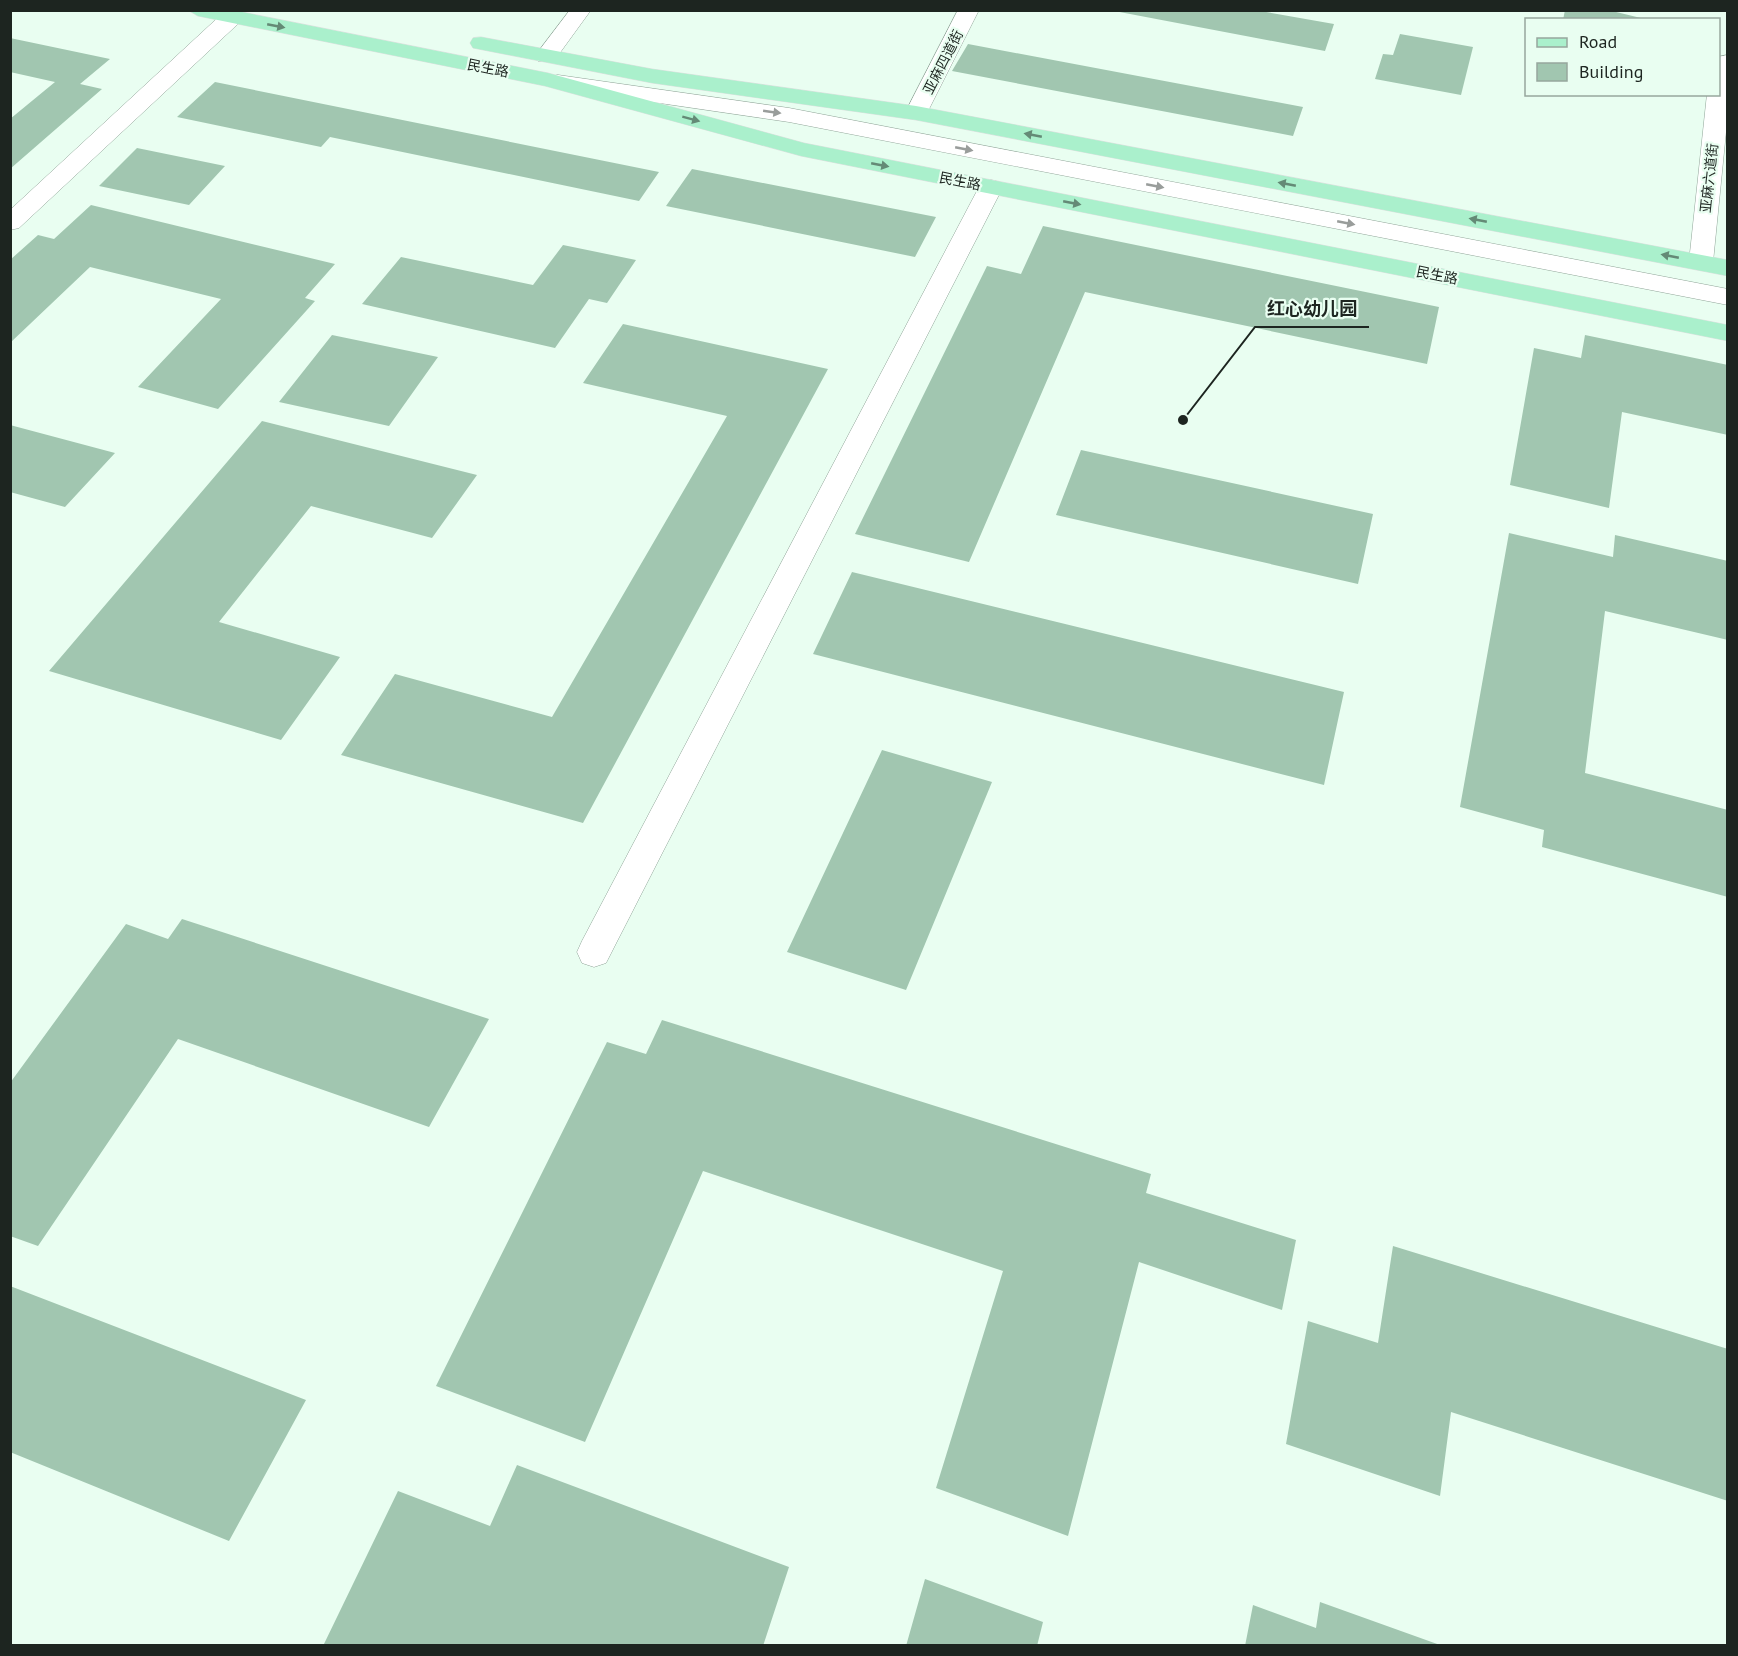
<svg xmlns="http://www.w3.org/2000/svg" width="1738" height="1656" viewBox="0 0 1738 1656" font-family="'PT Sans','Noto Sans SC',sans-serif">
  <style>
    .building { fill: #a1c6b0 }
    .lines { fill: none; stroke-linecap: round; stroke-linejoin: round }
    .minor-casing { stroke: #90a498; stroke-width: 1 }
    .major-casing { stroke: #dfe0e0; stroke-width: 1 }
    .minor { fill: #fff; fill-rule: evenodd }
    .major { fill: #aaf0cc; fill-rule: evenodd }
    .oneway { fill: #648a76 }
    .oneway2 { fill: #999d9b }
    .labels { text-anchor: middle; stroke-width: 4.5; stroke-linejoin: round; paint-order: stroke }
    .far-street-label { font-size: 14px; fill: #1d2520; stroke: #e9fef1 }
    .leader { fill: none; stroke: #1d2520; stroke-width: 2 }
    .callout-dot { fill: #1d2520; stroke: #e9fef1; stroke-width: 2 }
    .callout-label { font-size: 18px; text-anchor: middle; font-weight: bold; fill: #1d2520; stroke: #e9fef1; stroke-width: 4.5; stroke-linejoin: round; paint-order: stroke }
  </style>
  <rect width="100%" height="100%" fill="#e9fef1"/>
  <path class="building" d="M 1109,10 L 1255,10 L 1334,24 L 1325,51 Z
    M 1565,10 L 1608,10 L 1649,20 L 1563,20 Z
    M 1400,34 L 1473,47 L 1461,95 L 1375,79 L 1383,54 L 1393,55 Z
    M 10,38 L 110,59 L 80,84 L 102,89 L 10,169 L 10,119 L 55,82 L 10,72 Z
    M 968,44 L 1303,107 L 1293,136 L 952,71 Z
    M 215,82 L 659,172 L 639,201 L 330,137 L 321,147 L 177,117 Z
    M 137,148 L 225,166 L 189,205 L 99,186 Z
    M 692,169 L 936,217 L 915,257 L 666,206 Z
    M 91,205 L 335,264 L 305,298 L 315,301 L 218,409 L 138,387 L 221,299 L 90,267 L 10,343 L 10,260 L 38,235 L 54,239 Z
    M 1043,226 L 1439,307 L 1427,364 L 1085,292 L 969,562 L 855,534 L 987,266 L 1021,274 Z
    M 563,245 L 636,260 L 607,303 L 589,299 L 555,348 L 362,304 L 401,257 L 533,285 Z
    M 623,324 L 828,369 L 583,823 L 341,755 L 395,674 L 552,717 L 727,416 L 583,383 Z
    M 332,335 L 438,357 L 389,426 L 279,402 Z
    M 1585,335 L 1728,365 L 1728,435 L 1622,412 L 1609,508 L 1510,485 L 1534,348 L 1581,358 Z
    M 262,421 L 477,475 L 432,538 L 311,506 L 219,622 L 340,657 L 281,740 L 49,671 Z
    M 10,425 L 115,453 L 65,507 L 10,492 Z
    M 1081,450 L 1373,514 L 1358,584 L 1056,515 Z
    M 1509,533 L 1613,557 L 1615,535 L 1728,561 L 1728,640 L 1605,611 L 1585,773 L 1728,810 L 1728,897 L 1542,847 L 1544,830 L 1460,807 Z
    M 852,572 L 1344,692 L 1324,785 L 813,654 Z
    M 882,750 L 992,782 L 906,990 L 787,952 Z
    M 182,919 L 489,1019 L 429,1127 L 178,1039 L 38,1246 L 10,1236 L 10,1083 L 126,924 L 168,939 Z
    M 662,1020 L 1151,1174 L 1146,1193 L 1296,1240 L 1282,1310 L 1139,1262 L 1068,1536 L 936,1488 L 1003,1271 L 703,1171 L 585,1442 L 436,1386 L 607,1042 L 646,1054 Z
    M 1393,1246 L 1728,1349 L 1728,1501 L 1451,1412 L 1440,1496 L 1286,1444 L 1308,1321 L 1378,1343 Z
    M 10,1286 L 306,1400 L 229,1541 L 10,1452 Z
    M 517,1465 L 789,1567 L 763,1646 L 323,1646 L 398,1491 L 490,1526 Z
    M 925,1579 L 1043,1622 L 1037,1646 L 906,1646 Z
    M 1320,1602 L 1440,1645 L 1440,1646 L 1245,1646 L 1253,1605 L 1316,1628 Z"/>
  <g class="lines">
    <defs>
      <path id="minor" d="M 570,10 L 591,10 L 554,61 L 538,61 L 535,56 Z
        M 958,10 L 979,10 L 927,113 L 924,118 L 908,118 L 905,113 Z
        M 232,11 L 240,12 L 243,17 L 240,22 L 19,228 L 10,230 L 10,210 L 224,12 Z
        M 1728,55 L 1728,112 L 1713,262 L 1710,267 L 1701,270 L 1692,267 L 1689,262 L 1707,94 L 1718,94 L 1718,57 Z
        M 558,75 L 789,108 L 1728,289 L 1728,305 L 789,122 L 550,87 L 547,82 L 550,77 Z
        M 991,180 L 999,182 L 1003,187 L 606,963 L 594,967 L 582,963 L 577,952 L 582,941 L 979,187 L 983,182 Z"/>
      <path id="major" d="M 188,10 L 232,10 L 548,73 L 804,143 L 1728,325 L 1728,341 L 801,156 L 545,86 L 198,16 Z
        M 481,37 L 652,69 L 916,106 L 1728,260 L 1728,276 L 916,120 L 652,83 L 473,48 L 470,43 L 473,38 Z"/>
    </defs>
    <use href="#minor" class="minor-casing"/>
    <use href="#major" class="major-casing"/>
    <use href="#minor" class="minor"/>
    <use href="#major" class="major"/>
  </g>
  <defs><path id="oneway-solid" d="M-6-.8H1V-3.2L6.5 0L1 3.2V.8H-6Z" transform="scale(1.5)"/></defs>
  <g class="oneway">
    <use href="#oneway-solid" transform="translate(276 26) rotate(11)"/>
    <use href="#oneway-solid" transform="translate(691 119) rotate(15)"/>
    <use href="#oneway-solid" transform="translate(1033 135) rotate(-169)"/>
    <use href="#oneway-solid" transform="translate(880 165) rotate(11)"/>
    <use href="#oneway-solid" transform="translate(1287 184) rotate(-169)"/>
    <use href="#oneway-solid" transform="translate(1072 203) rotate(11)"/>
    <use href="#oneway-solid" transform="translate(1478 220) rotate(-169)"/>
    <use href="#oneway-solid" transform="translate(1670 256) rotate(-169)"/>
  </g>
  <g class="oneway2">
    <use href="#oneway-solid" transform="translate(772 112) rotate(8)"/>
    <use href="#oneway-solid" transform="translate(964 149) rotate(11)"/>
    <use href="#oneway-solid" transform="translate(1155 186) rotate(11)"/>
    <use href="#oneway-solid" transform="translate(1346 223) rotate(11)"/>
  </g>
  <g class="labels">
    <g class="far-street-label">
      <text transform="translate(943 62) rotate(-63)" y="5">亚麻四道街</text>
      <text transform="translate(488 68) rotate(11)" y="5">民生路</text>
      <text transform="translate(1709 178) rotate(-84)" y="5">亚麻六道街</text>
      <text transform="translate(960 181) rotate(11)" y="5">民生路</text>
      <text transform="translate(1437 275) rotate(11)" y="5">民生路</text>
    </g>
  </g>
  <path class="leader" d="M1183 420L1255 327H1369"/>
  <circle class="callout-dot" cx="1183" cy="420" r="6"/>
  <g class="callout-label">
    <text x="1312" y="315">红心幼儿园</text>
  </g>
  <rect width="1738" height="1656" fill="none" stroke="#1d2520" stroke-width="24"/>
  <rect x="1525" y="18" width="195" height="78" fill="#e9fef1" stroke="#97a79d" stroke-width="1.5"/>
  <rect x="1537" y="38" width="30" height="9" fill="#aaf0cc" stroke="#97a79d" stroke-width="1.5"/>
  <text x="1579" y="48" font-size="18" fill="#1d2520">Road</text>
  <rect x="1537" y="63" width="30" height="18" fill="#a1c6b0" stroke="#97a79d" stroke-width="1.5"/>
  <text x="1579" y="78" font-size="18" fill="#1d2520">Building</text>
</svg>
